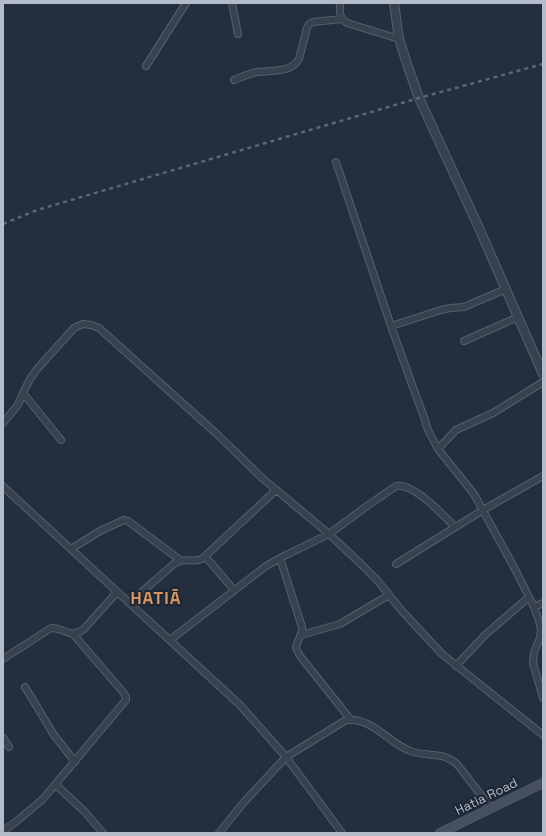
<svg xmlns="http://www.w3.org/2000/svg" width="546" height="836" viewBox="0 0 546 836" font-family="'Space Grotesk',sans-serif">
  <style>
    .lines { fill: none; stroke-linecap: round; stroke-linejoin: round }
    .minor-casing { stroke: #565f6c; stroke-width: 8 }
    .tertiary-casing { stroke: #565f6c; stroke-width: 10 }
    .secondary-casing { stroke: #565f6c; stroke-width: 10 }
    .minor { stroke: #38414e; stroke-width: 6 }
    .tertiary { stroke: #38414e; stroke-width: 8 }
    .secondary { stroke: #465061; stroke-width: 9 }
    .rail { stroke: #5a6575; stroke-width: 2.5; stroke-dasharray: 4 4; stroke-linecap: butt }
    .labels { text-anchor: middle; stroke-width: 4; stroke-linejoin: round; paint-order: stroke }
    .street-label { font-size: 13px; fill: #b4bcc9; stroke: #1d2633 }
    .district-label { font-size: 17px; font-weight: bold; letter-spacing: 1px; fill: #d59563; stroke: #1d2633 }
  </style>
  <rect width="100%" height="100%" fill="#242f3e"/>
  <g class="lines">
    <defs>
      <path id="minor" d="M 232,3 L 238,34
        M 340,3 C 340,13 338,16 347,23 L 399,39
        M 146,66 L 186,3
        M 234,80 C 242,77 250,73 258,72 C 272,70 291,73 299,59 L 307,28 L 309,24 L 313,22 L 342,19
        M 336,162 L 391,326 L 415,393 L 424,417 L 428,430 L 438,449 L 474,494 L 516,571 L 534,607 L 539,621 L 541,629 L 540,638 L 534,652 L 533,663 L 543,698
        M 391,326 L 441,310 L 450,308 L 464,307 L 506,289
        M 464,341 L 518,317
        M 23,393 L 61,440
        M 3,423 L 18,405 L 23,393 L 30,379 L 37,369 L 74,328 L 83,324 L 91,325 L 99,328 L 219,436 L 262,478 L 329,534 L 362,565 L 377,580 L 402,611 L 442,654 L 543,735
        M 438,449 L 456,430 L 493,413 L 543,382
        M 3,486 L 9,492 L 240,705 L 286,757 L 342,833
        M 128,521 L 180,560
        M 71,549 L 100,531 L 124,520
        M 205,556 L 234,590
        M 280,558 L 302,627 C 303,636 297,639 296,647 C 296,650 299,653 300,656 L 351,720
        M 396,564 L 483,510 L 543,476
        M 129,603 L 175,563 C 185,557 192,563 202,559 L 276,490
        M 534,607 L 543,603
        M 301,635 L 340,624 L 389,595
        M 170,640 L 266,566 L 284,556 L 329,534 L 367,506 L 396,486 C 414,483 443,515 455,527
        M 3,659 L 51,628 C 65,628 70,639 84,629 L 117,592
        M 456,666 L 485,635 L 529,597
        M 25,687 L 54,735 L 75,762
        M 3,738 L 9,747
        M 56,785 L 84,811 L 103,833
        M 3,831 L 17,821 L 43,799 L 126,700 L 126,697 L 123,692 L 73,634
        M 219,833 L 244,802 L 286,757 L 346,720 C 371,717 387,741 408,750 C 425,758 440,750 457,764 L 491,808"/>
      <path id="tertiary" d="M 394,3 L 399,39 L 408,67 L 419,98 L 479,228 L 543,374"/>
      <path id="secondary" d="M 440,833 L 543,783"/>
    </defs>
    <use href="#minor" class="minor-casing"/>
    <use href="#tertiary" class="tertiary-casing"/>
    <use href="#secondary" class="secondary-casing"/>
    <use href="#minor" class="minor"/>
    <use href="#tertiary" class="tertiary"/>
    <use href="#secondary" class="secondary"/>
    <path class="rail" d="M 3,224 L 37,210 L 419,98 L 543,64"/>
  </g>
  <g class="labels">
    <g class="street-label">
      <text transform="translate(486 796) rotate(-26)" y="5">Hatia Road</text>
    </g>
    <g class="district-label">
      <text x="156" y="604">HATIĀ</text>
    </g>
  </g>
  <rect width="546" height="836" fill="none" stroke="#b4bcc9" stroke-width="8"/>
</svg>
